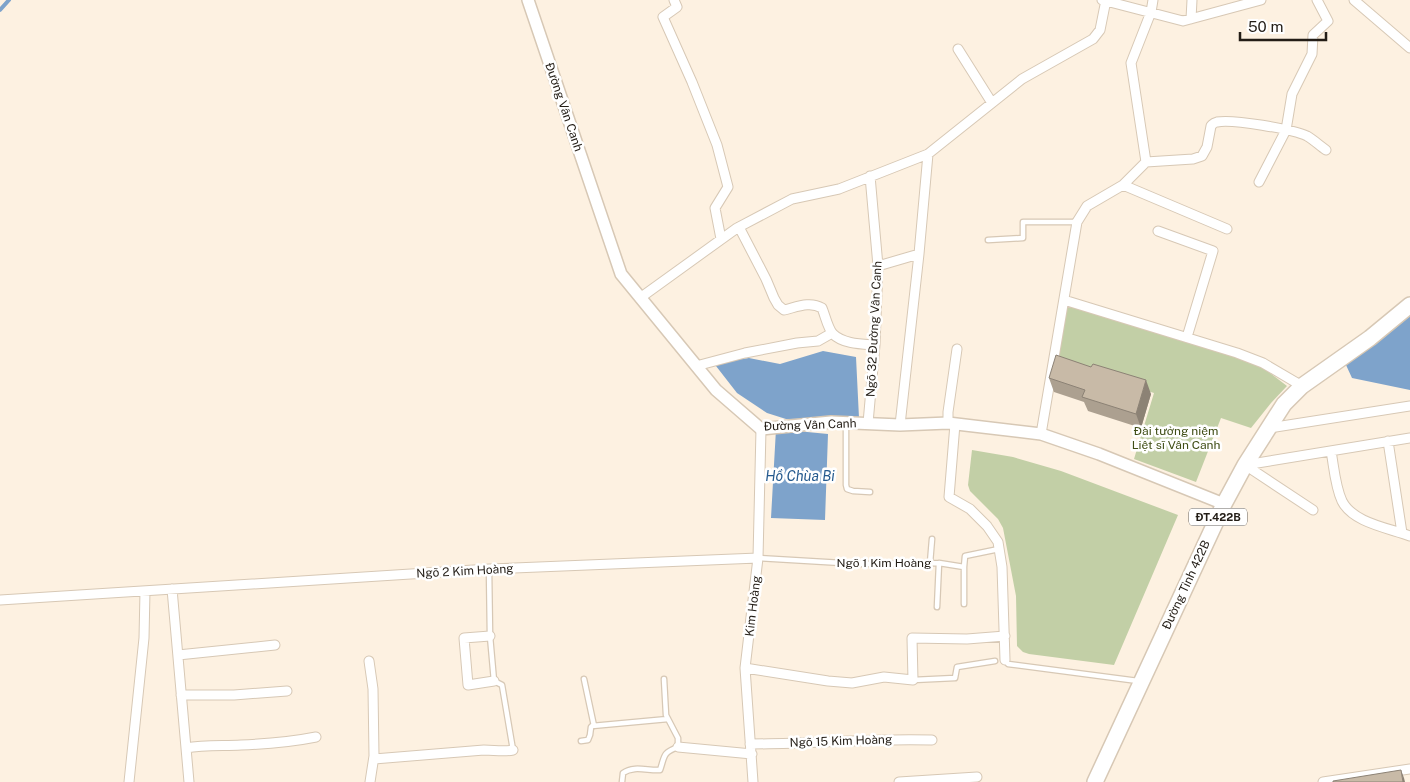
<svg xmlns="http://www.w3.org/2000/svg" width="1410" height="782" viewBox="0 0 1410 782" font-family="'Public Sans',sans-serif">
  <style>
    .green { fill: #c2cfa6 }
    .water { fill: #7ea3cb }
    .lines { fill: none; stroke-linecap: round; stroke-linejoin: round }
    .stream { stroke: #7ea3cb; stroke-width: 4 }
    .service-casing { stroke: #d7c8b5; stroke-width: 7 }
    .minor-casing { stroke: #d7c8b5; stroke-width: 11 }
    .tertiary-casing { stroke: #d7c8b5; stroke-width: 14 }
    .primary-casing { stroke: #d7c8b5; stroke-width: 18 }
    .service { stroke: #fff; stroke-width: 4.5 }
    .minor { stroke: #fff; stroke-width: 9 }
    .tertiary { stroke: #fff; stroke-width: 11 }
    .primary { stroke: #fff; stroke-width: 15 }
    .wall { fill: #aca090 }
    .shaded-wall { fill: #8c8275 }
    .building { fill: #c8baa7; stroke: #8c8275 }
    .labels { text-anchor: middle; stroke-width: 5; stroke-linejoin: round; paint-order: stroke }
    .shield { fill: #fff; stroke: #65615c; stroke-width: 1 }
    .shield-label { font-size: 11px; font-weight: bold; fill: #231d16 }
    .street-label { font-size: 12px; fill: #231d16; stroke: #fff }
    .park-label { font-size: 12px; fill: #404e16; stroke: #fff }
    .water-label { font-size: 14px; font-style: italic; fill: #255a8e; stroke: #fff }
  </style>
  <rect width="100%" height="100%" fill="#fdf1e1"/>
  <path class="green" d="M 1067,305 L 1222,352 L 1261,366 L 1287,386 L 1271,403 L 1251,428 L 1221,418 L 1196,482 L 1134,459 L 1154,393 L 1056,361 Z
    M 972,450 L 1013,457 L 1061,471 L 1178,515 L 1114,665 L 1029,654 L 1023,652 L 1017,646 L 1016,596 L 1003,528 L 998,519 L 970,491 L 968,485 Z"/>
  <path class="water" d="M 1410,314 L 1410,390 L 1352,378 L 1346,365 Z
    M 823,351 L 856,357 L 859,418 L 786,419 L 767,413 L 737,393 L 716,366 L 727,361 L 749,358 L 780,364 Z
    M 776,429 L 828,434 L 825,520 L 771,518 Z"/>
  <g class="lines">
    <path class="stream" d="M 0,10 L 9,0"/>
    <defs>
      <path id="service" d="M 988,240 L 1023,238 L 1023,222 L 1077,222
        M 846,424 L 846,485 L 847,489 L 853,491 L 870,492
        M 758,558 L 859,564 L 939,563 L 964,567
        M 930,563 L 932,539
        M 489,569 L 490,636 L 494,681 L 502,685 L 513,750
        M 964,604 L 964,567 L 965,556 L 999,549
        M 937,607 L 939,563
        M 1005,660 L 1008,664 L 1138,681
        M 584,679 L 594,726
        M 913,680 L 955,678 L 957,667 L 995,661
        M 581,741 L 588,740 L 590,735 L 591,727 L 592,726 L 668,719
        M 622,782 L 623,773 C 634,765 648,771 660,770 C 665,756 662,753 678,747 L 678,738 L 666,715 L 664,679"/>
      <path id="minor" d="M 674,0 L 677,7 L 663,17 L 692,82 L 717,145 L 728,187 L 715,208 L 721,239
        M 1102,0 L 1183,21 L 1261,0
        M 1354,0 L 1410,48
        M 1191,19 L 1192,0
        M 958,49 L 992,103
        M 1146,162 L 1193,159 L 1202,156 L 1207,147 L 1211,126 C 1214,123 1213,123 1217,122 C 1233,119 1292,129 1307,136 C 1314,140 1320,146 1326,150
        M 1259,182 L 1286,130 L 1292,94 L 1312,54 L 1313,35 L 1328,21 L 1317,0
        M 1123,185 L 1146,162 L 1131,63 L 1151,12 L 1153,0
        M 739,227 L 766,279 L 774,298 L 778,305 L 784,310 C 797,307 810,301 822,308 C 825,315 828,329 833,334 C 843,344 862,344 875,345
        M 1158,231 L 1213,251 L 1187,337
        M 878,266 L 919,254
        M 640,298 L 737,228 L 792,199 L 839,189 L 928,154 L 1022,79 L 1093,39 L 1100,30 L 1106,0
        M 1064,300 L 1237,353 L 1263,363 L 1302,386
        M 696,366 L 745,353 L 797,343 L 818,341 L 832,333
        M 868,423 L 875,345 L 878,266 L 870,176
        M 948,423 L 948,412 L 957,349
        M 955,424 L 949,497 L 970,509 L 987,526 L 998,542 L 1002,567 L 1005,660
        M 900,425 L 919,254 L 928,154
        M 1269,428 L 1410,406
        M 1041,434 L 1077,222 L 1087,206 L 1123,185 L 1227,229
        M 1388,441 L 1402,533
        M 1331,451 C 1334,467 1335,486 1342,501 C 1353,523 1389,528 1410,536
        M 1245,465 L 1410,438
        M 1245,465 L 1313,510
        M 172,589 L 189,782
        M 0,600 L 489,569 L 758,558
        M 490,636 L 464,638 L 468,685 L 494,681
        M 178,655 L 275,645
        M 369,661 L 373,689 L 374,756 L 370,782
        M 745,668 L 828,681 L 852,683 L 884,677 L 913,680 L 912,638 L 967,639 L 1005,636
        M 181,695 L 234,695 L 287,691
        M 750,744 C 811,744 871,738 932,740
        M 678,747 L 752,754
        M 186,748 C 204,745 223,746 241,745 C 267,744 291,742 316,737
        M 374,759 L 484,750 C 494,750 503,752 513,750
        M 129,782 L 144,638 L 145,591
        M 753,782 L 745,668 L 758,558 L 761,429
        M 899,782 L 977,777
        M 1323,782 L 1410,769"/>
      <path id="tertiary" d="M 528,0 L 621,274 L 716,390 L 761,429 L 831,422 L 900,425 L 948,423 L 1041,434 L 1099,454 L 1224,504"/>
      <path id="primary" d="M 1095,782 L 1224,504 L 1245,465 L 1284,404 L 1302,386 L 1370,338 L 1410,305"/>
    </defs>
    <use href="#service" class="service-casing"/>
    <use href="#minor" class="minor-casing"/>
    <use href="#tertiary" class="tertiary-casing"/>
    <use href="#primary" class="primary-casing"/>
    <use href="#service" class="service"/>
    <use href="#minor" class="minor"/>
    <use href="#tertiary" class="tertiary"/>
    <use href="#primary" class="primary"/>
  </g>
  <path class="wall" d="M 1049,378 L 1151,394 L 1141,428 L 1088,411 L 1084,402 L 1054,392 Z"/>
  <path class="shaded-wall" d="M 1146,380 L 1151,394 L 1141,428 L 1136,414 Z
    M 1401,770 L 1404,778 L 1405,782 L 1403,782 Z"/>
  <path class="building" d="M 1056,355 L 1091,367 L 1093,364 L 1146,380 L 1136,414 L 1082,397 L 1085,390 L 1049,378 Z
    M 1401,770 L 1403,782 L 1333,782 L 1333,781 Z"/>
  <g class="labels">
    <rect class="shield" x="1189" y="508.5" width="58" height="17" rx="4"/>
    <g class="shield-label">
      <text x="1218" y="521">ĐT.422B</text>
    </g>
    <g class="street-label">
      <text transform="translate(564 107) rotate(71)" y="4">Đường Vân Canh</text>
      <text transform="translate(874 329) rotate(-87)" y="4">Ngõ 32 Đường Vân Canh</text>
      <text transform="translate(810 425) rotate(-2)" y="4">Đường Vân Canh</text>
      <text x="884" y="567">Ngõ 1 Kim Hoàng</text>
      <text transform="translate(465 571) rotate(-3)" y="4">Ngõ 2 Kim Hoàng</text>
      <text transform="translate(1186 585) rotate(-65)" y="4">Đường Tỉnh 422B</text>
      <text transform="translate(753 606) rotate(-83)" y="4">Kim Hoàng</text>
      <text transform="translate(841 741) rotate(-2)" y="4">Ngõ 15 Kim Hoàng</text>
    </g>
    <g class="park-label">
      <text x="1176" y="435">Đài tưởng niệm<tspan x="1176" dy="14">Liệt sĩ Vân Canh</tspan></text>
    </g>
    <g class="water-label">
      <text x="800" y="481">Hồ Chùa Bi</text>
    </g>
  </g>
  <path d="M1240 32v8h86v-8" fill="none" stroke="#231d16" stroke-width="2.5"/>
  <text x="1248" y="32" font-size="15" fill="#231d16" stroke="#ffffff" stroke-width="4" paint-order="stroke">50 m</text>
</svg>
